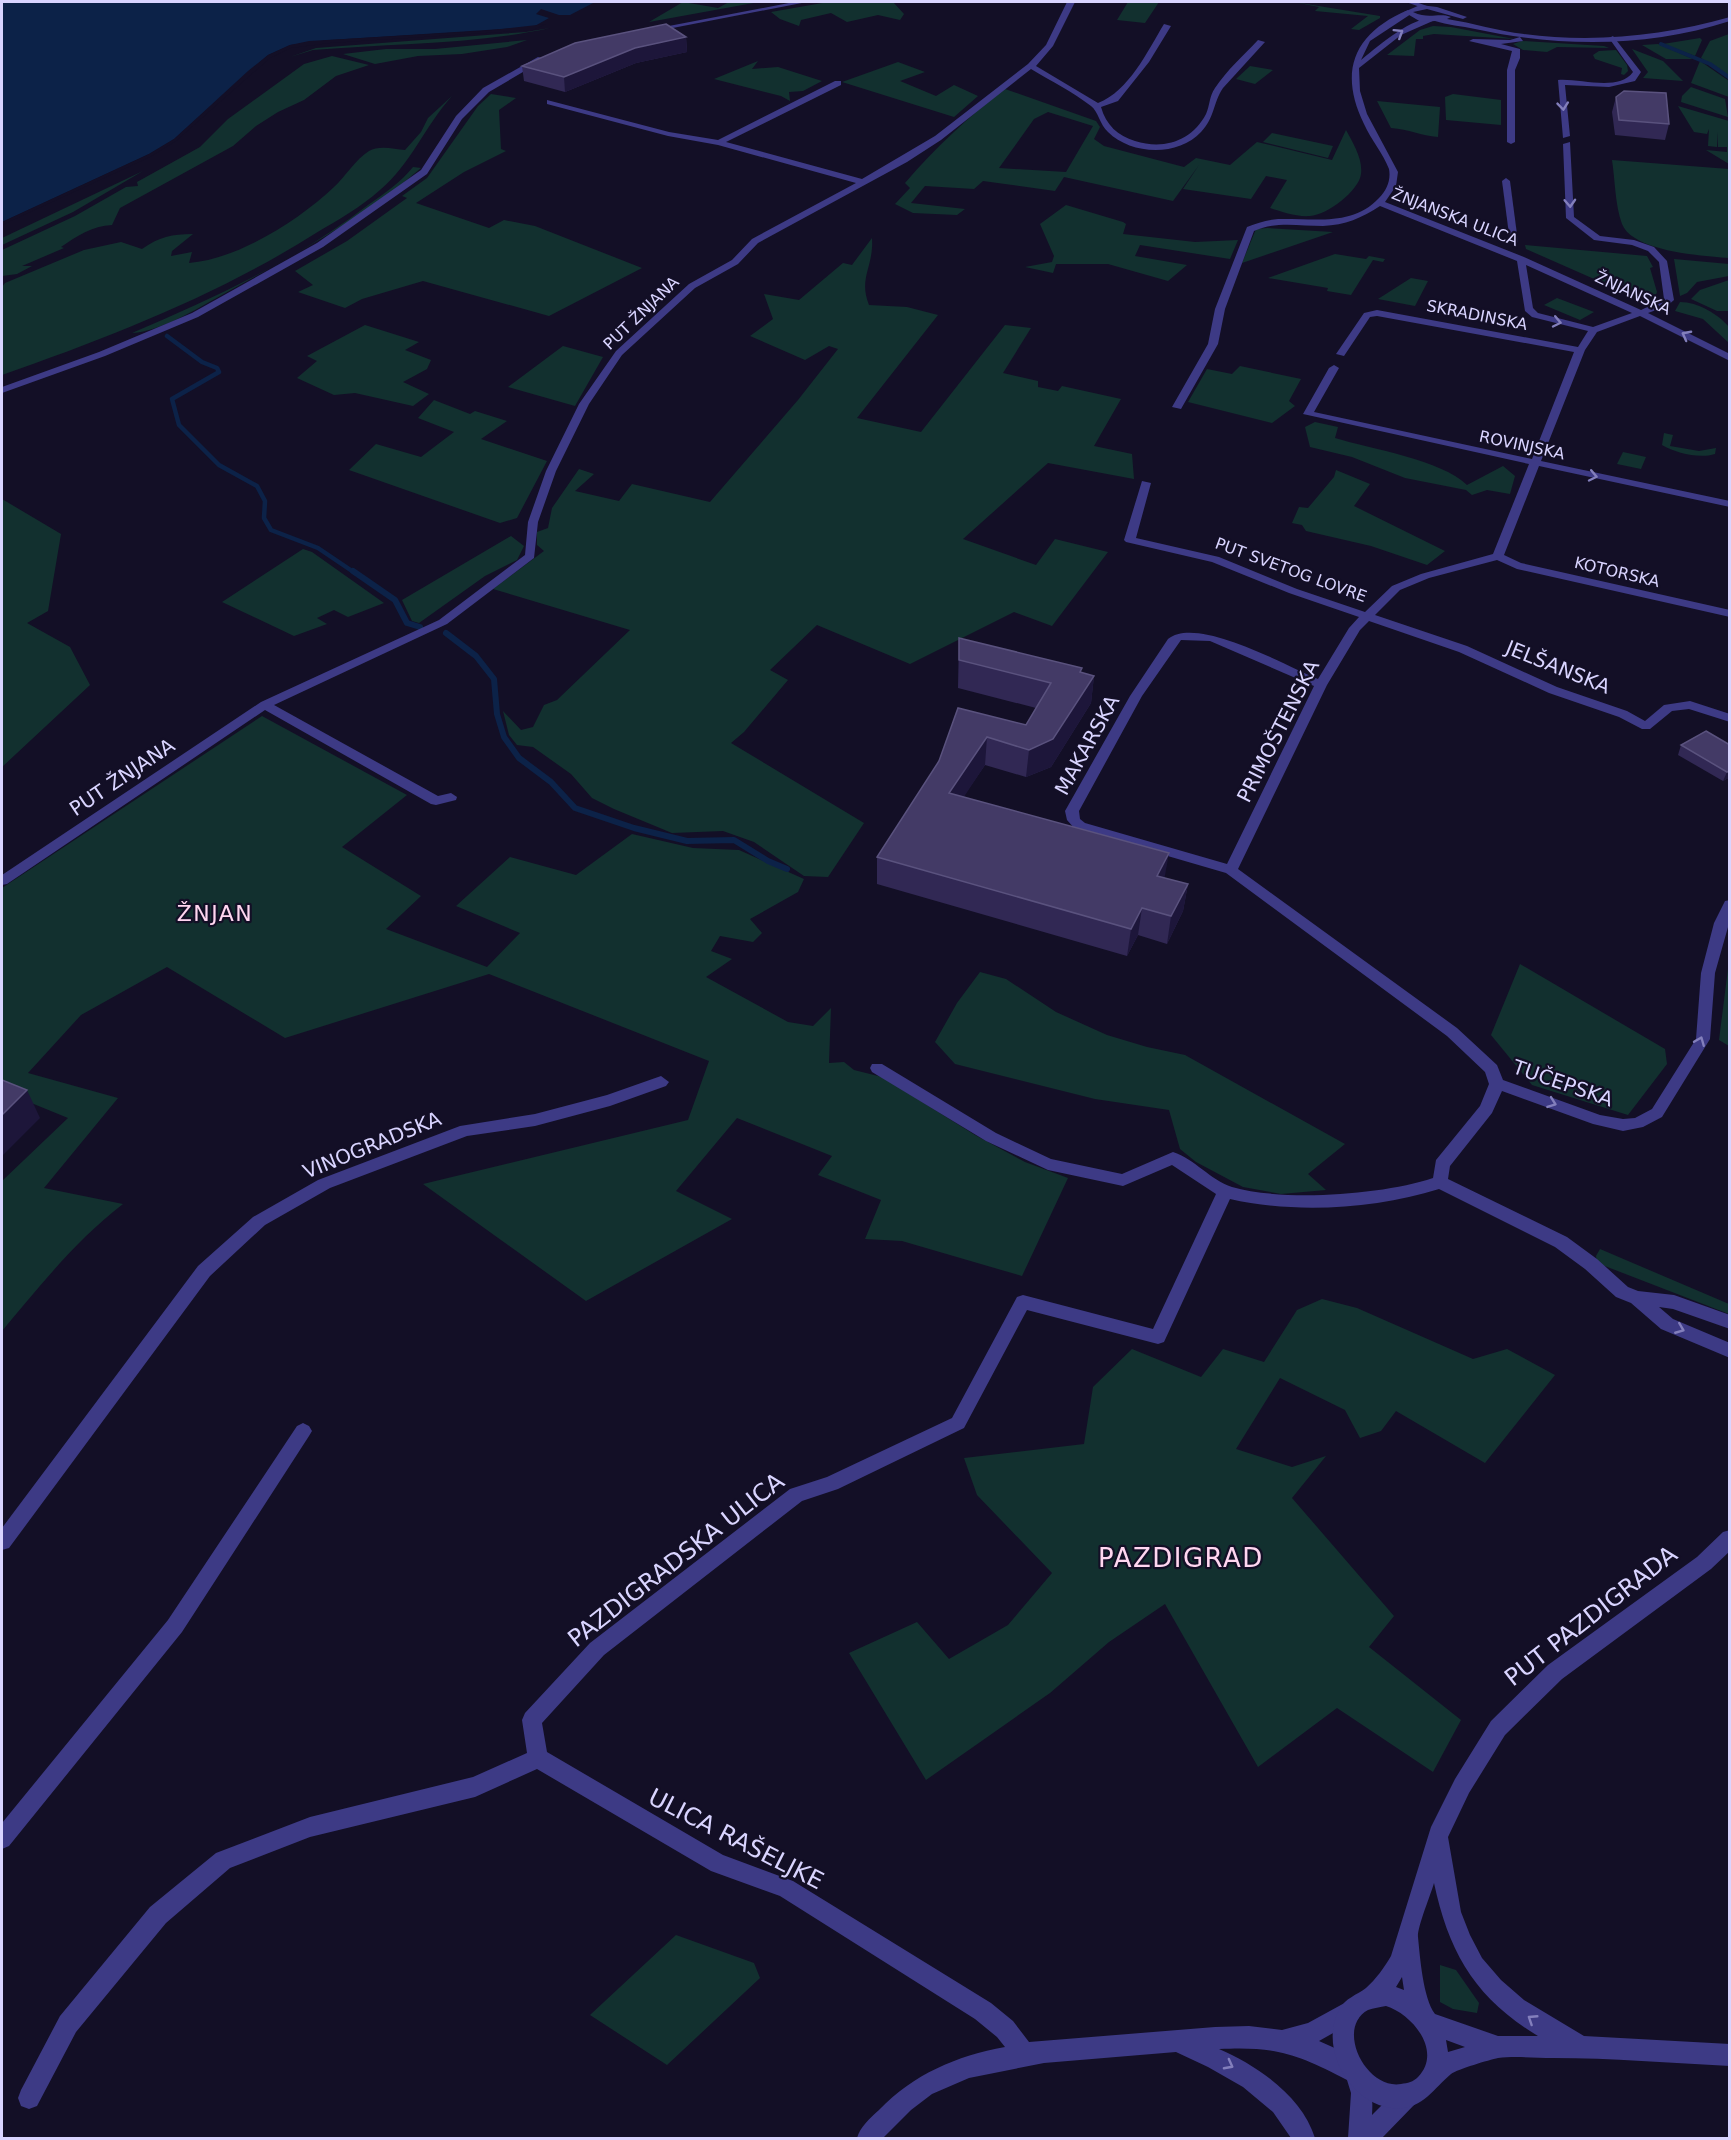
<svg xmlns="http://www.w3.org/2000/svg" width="1731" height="2140" font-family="'DejaVu Sans',sans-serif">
  <rect width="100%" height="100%" fill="#130f26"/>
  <g fill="#12302f" fill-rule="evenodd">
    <polygon points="683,2 718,8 729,2 759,2 649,22"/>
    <polygon points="828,2 893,2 904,14 900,20 878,15 847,22 831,13 801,20 799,26 780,19 771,12"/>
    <polygon points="1128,2 1159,2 1145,23 1117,20"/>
    <polygon points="1294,2 1380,16 1380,18 1359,30 1351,29 1368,16 1315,11 1319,7"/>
    <polygon points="1433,26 1451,27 1514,39 1434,34 1423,36 1423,39 1416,39 1414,56 1387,55 1420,30"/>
    <path d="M550 28C472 45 392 43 313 50L290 57 316 48 526 32Z"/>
    <polygon points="1729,34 1730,34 1729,76 1701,58 1710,41"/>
    <polygon points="1700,38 1702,40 1695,56 1663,44"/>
    <polygon points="527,40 507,47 462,54 418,56 375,64 343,54 386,49 435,49"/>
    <polygon points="1522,41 1604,46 1609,48 1557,47 1547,52 1523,50 1513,44"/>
    <polygon points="1658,44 1693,59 1666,59 1642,45"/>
    <polygon points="1632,49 1663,61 1683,81 1643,78 1648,72"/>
    <polygon points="1616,50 1627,65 1628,71 1624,75 1621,74 1622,68 1595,59 1593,55 1599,51"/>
    <path d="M332 56 369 65 336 76 304 100 278 112 256 126 233 146 120 208 112 225C92 226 77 236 61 247L64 248 22 266H32L17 274 2 276V250L75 216 126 187 138 186 137 182 200 147 228 119 304 64Z"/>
    <polygon points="758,61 752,69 778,67 822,81 803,91 789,92 790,101 781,96 714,79"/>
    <polygon points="1700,61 1729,81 1729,97 1691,83"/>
    <polygon points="898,62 925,72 900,81 936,96 954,85 978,96 954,117 842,82"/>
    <polygon points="1250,66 1273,70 1255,84 1236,79"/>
    <polygon points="1691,87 1725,99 1728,117 1681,102 1682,96"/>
    <path d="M1005 89 1096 121 1100 127 1094 139 1104 146 1184 167 1196 158 1230 165 1257 142 1332 160 1346 130C1353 143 1363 159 1361 174 1359 191 1327 215 1310 216 1296 217 1283 212 1270 208L1287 180 1266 176 1251 199 1183 189 1199 165 1173 201 1064 177 1055 191 983 181 974 189 925 186 911 203 965 209 957 215 913 213 895 204 910 188 905 183C935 148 968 117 1005 89ZM1048 112 1093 126 1066 172 999 168 1034 119Z"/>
    <polygon points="491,94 516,98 499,110 501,149 506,151 464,172 416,203 489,228 504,220 535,226 642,268 549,316 423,281 362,299 345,308 298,292 313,285 295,271 347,241 407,198 402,196 427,178 478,106"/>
    <polygon points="1453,94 1501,100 1501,125 1446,120 1445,97"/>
    <path d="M452 96C425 126 411 164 380 190 361 207 338 220 316 233 218 295 110 337 2 375V287L5 283 84 250 121 242 142 249C159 237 172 234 193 234L172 251 171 256 192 252 189 263C238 259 298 221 334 187 345 177 356 159 369 151 379 145 394 149 405 150L421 132 428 118Z"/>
    <path d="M1377 101 1440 107 1438 137C1421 136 1409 129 1391 128Z"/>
    <polygon points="1678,106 1729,121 1729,164 1706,150 1727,152 1727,147 1718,147 1718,132 1717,147 1708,146 1709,129 1707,134 1694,132"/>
    <polygon points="1272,133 1333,146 1328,158 1263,142"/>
    <path d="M1612 160 1729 169V258C1704 256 1633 252 1622 224 1615 205 1615 179 1612 160Z"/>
    <path d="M413 167 421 168C360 221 289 257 220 296 194 310 162 331 132 333 214 298 297 260 368 205 384 194 401 182 413 167Z"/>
    <polygon points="143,171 73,212 2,245 2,238"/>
    <polygon points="1066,205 1123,222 1126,224 1123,234 1195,242 1238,240 1230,259 1140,245 1135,256 1187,265 1168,281 1108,264 1056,264 1053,273 1025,267 1052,262 1054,256 1040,224"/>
    <polygon points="1267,228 1333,232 1242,263 1256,229"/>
    <path d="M872 238C874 267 858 278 869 305L907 307 938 315 857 418 921 432 1005 325 1031 328 1003 373 1038 381V387L1058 391 1062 386 1121 399 1094 446 1132 454 1134 479 1048 463 963 539 1036 565 1055 539 1108 552 1052 626 1014 612 910 664 817 625 770 670 788 680 744 732 731 743 864 823 828 877 804 876 754 842 723 831 672 833 614 809 592 798 571 774 533 747 517 745 509 735 503 711 521 730 533 727 544 705 557 700 630 630 493 589 544 551 537 545V532L548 528 552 508 579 469 594 474 575 491 619 501 632 484 710 502 798 400 838 349 829 346 805 360 750 336 773 319 764 294 799 300 843 263 852 265Z"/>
    <polygon points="1525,245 1647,256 1653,267 1650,268 1657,292 1655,297 1650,299 1635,297 1526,249"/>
    <polygon points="1335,254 1366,259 1369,256 1385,259 1383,262 1373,260 1351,295 1327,291 1328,288 1268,278"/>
    <polygon points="1674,259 1729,264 1729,276 1697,282 1687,293 1680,296"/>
    <polygon points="1411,278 1428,281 1415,306 1378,299"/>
    <polygon points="1729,280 1729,311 1717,311 1691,299 1700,290"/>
    <polygon points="1557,298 1594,312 1580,320 1544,305"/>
    <path d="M1680 302C1698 302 1718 314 1729 327V343L1703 319 1675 311Z"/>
    <polygon points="365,325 419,342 405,350 431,360 427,369 403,382 429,394 413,406 355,393 334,395 297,378 317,361 307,356"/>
    <polygon points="563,346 603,357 575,406 508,387"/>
    <polygon points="1240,366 1301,379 1289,401 1295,406 1272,423 1188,402 1207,369 1232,374"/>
    <polygon points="434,400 470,414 475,411 507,421 481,439 547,461 517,518 500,523 349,470 376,444 421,457 454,432 418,418"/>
    <path d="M1315 422 1338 427 1335 438C1371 449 1442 460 1467 485L1503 466 1515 476 1510 494 1487 490 1472 495 1466 490 1405 478 1352 457 1310 447 1305 427Z"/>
    <path d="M1664 433 1673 435 1670 446 1699 451 1716 448 1715 454C1699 459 1676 453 1662 445Z"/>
    <polygon points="1623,452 1646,457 1641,469 1617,464"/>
    <polygon points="1336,470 1370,484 1354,506 1445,551 1427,565 1371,546 1306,531 1302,525 1292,523 1299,507 1308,508 1334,477"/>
    <polygon points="2,499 61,534 48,611 27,623 70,647 90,685 2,767"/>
    <polygon points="511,536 524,546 517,560 485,576 419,623 412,621 402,600"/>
    <polygon points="303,549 312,552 384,603 348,617 334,610 317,618 327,624 294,636 222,602"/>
    <path d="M262 716 407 795 342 847 421 896 386 929 487 967 520 933 456 906 510 857 576 875 632 834 693 848 739 850 804 879 798 892 750 919 762 933 753 942 720 936 711 951 732 959 706 977 788 1022 813 1026 831 1008 829 1063 844 1062 854 1070 882 1077 975 1135 1025 1162 1068 1178 1022 1276 902 1241 865 1239 881 1200 818 1175 832 1156 737 1118 676 1191 732 1219 586 1301 423 1184 688 1120 709 1061 489 974 285 1038 167 967 81 1015 28 1073 118 1098 44 1188 123 1204C76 1240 40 1286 2 1331V1181L68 1118 2 1091V888Z"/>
    <polygon points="1729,961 1729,1046 1719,1040"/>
    <polygon points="1520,964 1665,1049 1667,1064 1628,1115 1532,1085 1491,1035"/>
    <polygon points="980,972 1006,979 1056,1012 1107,1035 1147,1047 1185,1055 1345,1144 1308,1174 1326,1190 1281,1194 1243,1187 1196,1162 1180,1149 1169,1110 1095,1099 955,1064 935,1042 957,1003"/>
    <polygon points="1600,1249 1729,1304 1729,1314 1597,1263 1596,1256"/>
    <polygon points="1322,1299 1357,1308 1473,1359 1507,1349 1555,1375 1485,1463 1396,1411 1381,1431 1360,1438 1345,1410 1280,1378 1236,1449 1292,1467 1326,1456 1292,1498 1394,1616 1369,1647 1461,1720 1433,1772 1337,1708 1258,1767 1165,1604 1109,1642 1050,1693 926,1780 849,1653 917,1622 949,1659 1008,1625 1052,1573 977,1495 964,1458 1084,1444 1093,1387 1132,1349 1201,1377 1223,1349 1264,1362 1297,1310"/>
    <polygon points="676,1935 754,1963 760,1978 667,2065 590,2015"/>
    <polygon points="1440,1965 1456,1970 1479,2003 1477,2013 1453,2009 1440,2002"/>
  </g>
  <polygon fill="#0c2248" points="2,2 595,2 570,15 559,15 541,9 536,14 549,18 533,27 330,40 290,45 268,55 174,139 149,154 2,222"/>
  <polygon fill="#130f26" points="546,24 533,30 330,43 291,48 270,58 176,141 150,157 2,225 2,222 149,154 174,139 248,71 268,55 290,45 309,41 482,31"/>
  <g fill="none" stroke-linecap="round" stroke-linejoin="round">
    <polyline stroke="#0c2248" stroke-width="4" points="1661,44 1710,64 1730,78"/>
    <polyline stroke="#0c2248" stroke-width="4.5" points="167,336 202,362 217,368 219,372 172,399 179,425 219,465 257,486 265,501 264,518 271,530 318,548 355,573"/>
    <g stroke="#0c2248" stroke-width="6">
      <polyline points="353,571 395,600 407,623 420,627"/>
      <polyline points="446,633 476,656 494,679 497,714 504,737 519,758 551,782 575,808 634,828 687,841 734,840 768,861 787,869"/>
    </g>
    <g fill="#3d3a85" fill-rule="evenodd">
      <polygon points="1520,37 1523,41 1501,44 1520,49 1520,58 1515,70 1515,142 1511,144 1507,142 1507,70 1512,51 1469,41 1473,39 1510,40"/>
      <polygon points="1506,178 1510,181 1518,242 1514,245 1510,242 1502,181"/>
    </g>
    <g fill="#3d3a85" fill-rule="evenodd">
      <polygon points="794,2 807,2 652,32 648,30"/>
      <path d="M1067 2H1075L1053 46 1036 66 1098 103C1129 91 1147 52 1164 24L1171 26 1149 62 1118 101 1101 107C1106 125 1118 136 1135 141 1164 150 1192 141 1206 114 1210 105 1209 97 1215 88 1227 70 1243 56 1258 40L1265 42 1223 88C1213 103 1215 117 1201 132 1178 157 1131 155 1108 132 1100 125 1098 111 1091 106 1073 92 1051 81 1031 69L941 140 907 162 758 243 738 264 695 288 622 355 589 404 556 471 538 522 534 558 447 624 274 705 438 796 451 793 457 797 456 800 436 805 431 804 265 710 7 884 2 885V875L261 702 439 620 525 555 528 522 546 471 579 404 616 351 689 284 732 260 752 239 856 183 718 145 668 136 547 104V100L669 132 718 140 835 81H841V85L726 142 862 179 935 136 1028 64 1046 45Z"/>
      <polygon points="1406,2 1416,2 1427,6 1423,8"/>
      <path d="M1408 10 1411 14 1370 41 1361 60C1374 49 1418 11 1435 20L1401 35 1359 68 1360 91 1367 114 1398 172 1396 186 1385 202 1524 257 1641 310 1664 299 1659 262 1648 251 1632 245 1594 240 1566 218 1563 144 1570 142 1574 217 1600 236 1634 240 1654 247 1667 261 1674 300 1667 306 1648 313 1730 354V361L1640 316 1597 332 1585 350 1541 461 1730 501V507L1539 466 1504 555 1521 563 1730 610V617L1517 569 1497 560 1429 578 1400 590 1375 615 1467 646 1557 687 1627 711 1645 721 1664 705 1690 701 1730 714V722L1689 709 1672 711 1650 729H1642L1619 717 1549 693 1459 652 1369 621 1360 630 1327 685 1238 869 1457 1028 1497 1065 1503 1080 1600 1115 1623 1119 1635 1118 1652 1109 1696 1039 1701 973 1714 923 1725 901 1730 900V920L1715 973 1710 1039 1662 1117 1643 1127 1623 1131 1593 1124 1502 1091 1492 1113 1450 1166 1448 1179 1567 1237 1597 1259 1628 1287 1638 1291 1674 1295 1730 1315V1329L1673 1309 1659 1307 1673 1319 1730 1343V1358L1661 1329 1631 1303 1616 1297 1585 1269 1555 1247 1439 1189C1375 1209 1295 1214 1230 1199L1164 1342 1158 1344 1027 1310 964 1428 838 1489 802 1501 604 1655 542 1723 547 1752 723 1855 793 1881 991 2003 1013 2021 1029 2042 1215 2027 1249 2026 1282 2030 1308 2023 1350 2000 1358 2003 1361 2011 1358 2019 1319 2041C1359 2058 1375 2068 1372 2115L1399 2088 1407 2085 1415 2088 1418 2096 1415 2104 1382 2138H1348L1351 2093 1347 2080C1298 2054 1275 2046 1219 2049 1258 2066 1302 2096 1315 2138H1291L1273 2112 1243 2087 1208 2067 1176 2052 1044 2063 969 2078 932 2094 911 2110 883 2138H857C860 2127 870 2118 879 2110 914 2074 956 2056 1005 2047L997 2037 975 2019 780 1896 711 1871 537 1769 475 1797 310 1837 230 1868 166 1923 76 2032 37 2106 29 2109 21 2106 18 2098 21 2090 60 2016 150 1907 216 1853 310 1817 473 1777 527 1753 522 1720 525 1713 590 1643 790 1489 827 1477 952 1418 1017 1297 1023 1295 1153 1329 1216 1194 1172 1165 1123 1186 1048 1170 986 1141 872 1072 870 1068 872 1064H882L996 1133 1051 1159 1122 1174 1173 1152C1195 1159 1210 1180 1232 1187 1283 1202 1382 1195 1433 1178L1436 1160 1480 1106 1489 1084 1485 1072 1447 1036 1226 873 1075 829 1067 820 1065 811 1130 696 1168 639C1197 615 1286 666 1318 679L1349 628 1359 617 1289 593 1212 562 1126 542 1124 540 1142 481 1151 483 1136 538 1219 557 1297 589 1365 612 1392 586 1421 574 1493 554 1529 464 1303 414 1329 368 1334 365 1339 368 1314 412 1532 459 1574 352 1377 316 1370 317 1344 356 1336 354 1364 313 1377 310 1578 347 1588 331 1532 317 1525 311 1517 261 1380 206C1362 218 1345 225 1323 226 1299 226 1276 221 1254 231L1225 309 1218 344 1181 409 1172 407 1208 344 1215 309 1247 227C1257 223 1267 220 1278 219 1313 218 1352 227 1379 198 1387 190 1391 180 1389 169 1383 153 1371 140 1364 124 1338 71 1354 33 1408 10ZM1526 265 1632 313 1593 327 1538 313 1533 308ZM1181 640 1210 641 1314 686 1227 864 1085 823 1080 819 1079 811 1142 696Z"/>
      <path d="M1613 36 1641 72 1635 81 1609 87 1565 85 1570 136 1563 138 1558 80C1579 78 1619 92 1633 72L1609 38Z"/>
      <polygon points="538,57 545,59 489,92 462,119 427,174 323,247 198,317 105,356 2,393 2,387 99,352 192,313 317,243 421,170 456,116 483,88"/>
      <polygon points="661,1076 669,1082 666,1086 610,1106 535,1126 467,1136 330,1188 265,1225 210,1276 9,1548 2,1550 2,1528 198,1266 253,1217 318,1180 460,1126 535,1114 607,1095"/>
      <polygon points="303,1423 309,1426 312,1431 309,1436 182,1632 9,1846 2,1849 2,1823 168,1620 297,1426"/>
    </g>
    <g fill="#3d3a85" fill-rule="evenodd">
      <path d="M1420 5 1437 7 1467 17 1463 19 1427 9 1413 12C1430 20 1438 12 1451 17L1447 19C1473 23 1498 31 1524 34 1594 43 1663 36 1730 17V21C1647 48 1559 47 1475 29 1462 26 1447 25 1435 21L1421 22 1404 12Z"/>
      <path d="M1730 1530V1551L1711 1569 1562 1679 1505 1735 1469 1793 1448 1837 1461 1912 1470 1935 1482 1958 1501 1980 1524 2000 1584 2036 1730 2044V2066C1671 2063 1612 2058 1553 2058 1535 2058 1515 2056 1498 2058 1489 2060 1458 2069 1451 2074 1433 2089 1421 2112 1391 2108 1349 2102 1319 2048 1339 2010 1345 1998 1357 1995 1366 1988 1376 1979 1384 1968 1391 1956L1431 1827 1455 1779 1491 1721 1548 1665 1697 1557 1723 1532ZM1434 1883C1449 1953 1475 1998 1538 2036H1498L1435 2014C1423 1998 1420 1957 1418 1937 1417 1928 1431 1894 1434 1883ZM1402 1977 1404 1990 1396 1987ZM1386 2006C1412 2014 1443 2051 1418 2077 1413 2082 1408 2083 1401 2084 1366 2090 1335 2028 1368 2010 1373 2008 1381 2007 1386 2006ZM1446 2040 1465 2047 1448 2052Z"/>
    </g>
  </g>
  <g fill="#312854">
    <polygon points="686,37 687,52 636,63 565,92 524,81 522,66"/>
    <polygon points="1616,97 1669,124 1665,140 1615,135 1612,112"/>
    <polygon points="959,638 1094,676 1091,703 1051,767 1026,777 985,765 963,797 1165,878 1188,884 1183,911 1167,944 1138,935 1127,956 877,884 877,857 939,761 958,708 1026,725 1036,708 958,688"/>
    <polygon points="1706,731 1730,777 1723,781 1678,755 1681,745"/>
  </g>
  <g fill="#1d163a">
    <polygon points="686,37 687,52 636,63 565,92 564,77 635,48"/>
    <polygon points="1094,676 1091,703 1051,767 1026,777 1029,750"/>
    <polygon points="987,737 985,765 948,821 949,793"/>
    <polygon points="1730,770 1730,777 1723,781 1727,772"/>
    <polygon points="1169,853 1164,881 1157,876"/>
    <polygon points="1188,884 1183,911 1167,944 1171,916"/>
    <polygon points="1142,908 1138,935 1127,956 1131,929"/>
    <polygon points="27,1090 40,1118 2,1156 2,1115"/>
  </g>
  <g fill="#433a66" stroke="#5a527e" stroke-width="1.5">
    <polygon points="666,24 686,37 635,48 564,77 522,66 575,43"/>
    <polygon points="1624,91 1666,93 1669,124 1619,120 1616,97"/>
    <polygon points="959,638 1082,668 1080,672 1094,676 1053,739 1029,750 987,737 949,793 1169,853 1157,876 1188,884 1171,916 1142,908 1131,929 877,857 939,761 958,708 1026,725 1051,683 959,660"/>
    <polygon points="1706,731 1730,745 1730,770 1727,772 1681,745"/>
    <polygon points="2,1080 27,1090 2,1115"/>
  </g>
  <defs><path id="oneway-chevron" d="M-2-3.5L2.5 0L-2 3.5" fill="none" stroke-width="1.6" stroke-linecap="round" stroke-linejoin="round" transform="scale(1.5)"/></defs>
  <g stroke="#837fbc">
    <use href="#oneway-chevron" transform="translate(1399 33) rotate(-32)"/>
    <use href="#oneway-chevron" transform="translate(1563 106) rotate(84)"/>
    <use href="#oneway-chevron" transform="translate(1570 203) rotate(87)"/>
    <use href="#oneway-chevron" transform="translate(1557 322) rotate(12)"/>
    <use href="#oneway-chevron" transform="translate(1686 335) rotate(-152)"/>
    <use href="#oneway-chevron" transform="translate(1593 476) rotate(12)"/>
    <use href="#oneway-chevron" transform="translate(1700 1041) rotate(-68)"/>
    <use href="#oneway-chevron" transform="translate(1552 1103) rotate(20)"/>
    <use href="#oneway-chevron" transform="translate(1680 1329) rotate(22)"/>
    <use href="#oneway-chevron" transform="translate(1532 2019) rotate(-147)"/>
    <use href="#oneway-chevron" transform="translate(1229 2065) rotate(28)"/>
  </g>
  <g text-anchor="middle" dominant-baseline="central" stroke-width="4.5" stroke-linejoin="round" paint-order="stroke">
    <g font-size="16" fill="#d9d4ff" stroke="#130f26">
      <text transform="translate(1455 217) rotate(21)">ŽNJANSKA ULICA</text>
      <text transform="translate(1633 293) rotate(25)">ŽNJANSKA</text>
      <text transform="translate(641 313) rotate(-44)">PUT ŽNJANA</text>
      <text transform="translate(1477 315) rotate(11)">SKRADINSKA</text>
      <text transform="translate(1522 445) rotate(12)">ROVINJSKA</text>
      <text transform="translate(1291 570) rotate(20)">PUT SVETOG LOVRE</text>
      <text transform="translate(1617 572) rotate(13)">KOTORSKA</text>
    </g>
    <g font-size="20" fill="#d9d4ff" stroke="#130f26">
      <text transform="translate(1558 667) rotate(22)">JELŠANSKA</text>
      <text transform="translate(1278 731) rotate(-63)">PRIMOŠTENSKA</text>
      <text transform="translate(1087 745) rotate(-61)">MAKARSKA</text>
      <text transform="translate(122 777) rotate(-34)">PUT ŽNJANA</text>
      <text transform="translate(1563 1083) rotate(19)">TUČEPSKA</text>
      <text transform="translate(372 1145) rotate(-22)">VINOGRADSKA</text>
    </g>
    <g font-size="22" letter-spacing="1.5" fill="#ffd6f0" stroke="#130f26">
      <text x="215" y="913">ŽNJAN</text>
    </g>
    <g font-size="24" fill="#d9d4ff" stroke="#130f26">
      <text transform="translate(676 1560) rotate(-38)">PAZDIGRADSKA ULICA</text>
      <text transform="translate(1591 1616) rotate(-38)">PUT PAZDIGRADA</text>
      <text transform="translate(736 1839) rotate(27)">ULICA RAŠELJKE</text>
    </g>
    <g font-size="26" letter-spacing="1.5" fill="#ffd6f0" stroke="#130f26">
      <text x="1181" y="1558">PAZDIGRAD</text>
    </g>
  </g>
  <rect width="1731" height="2140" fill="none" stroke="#d9d4ff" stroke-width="6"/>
</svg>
